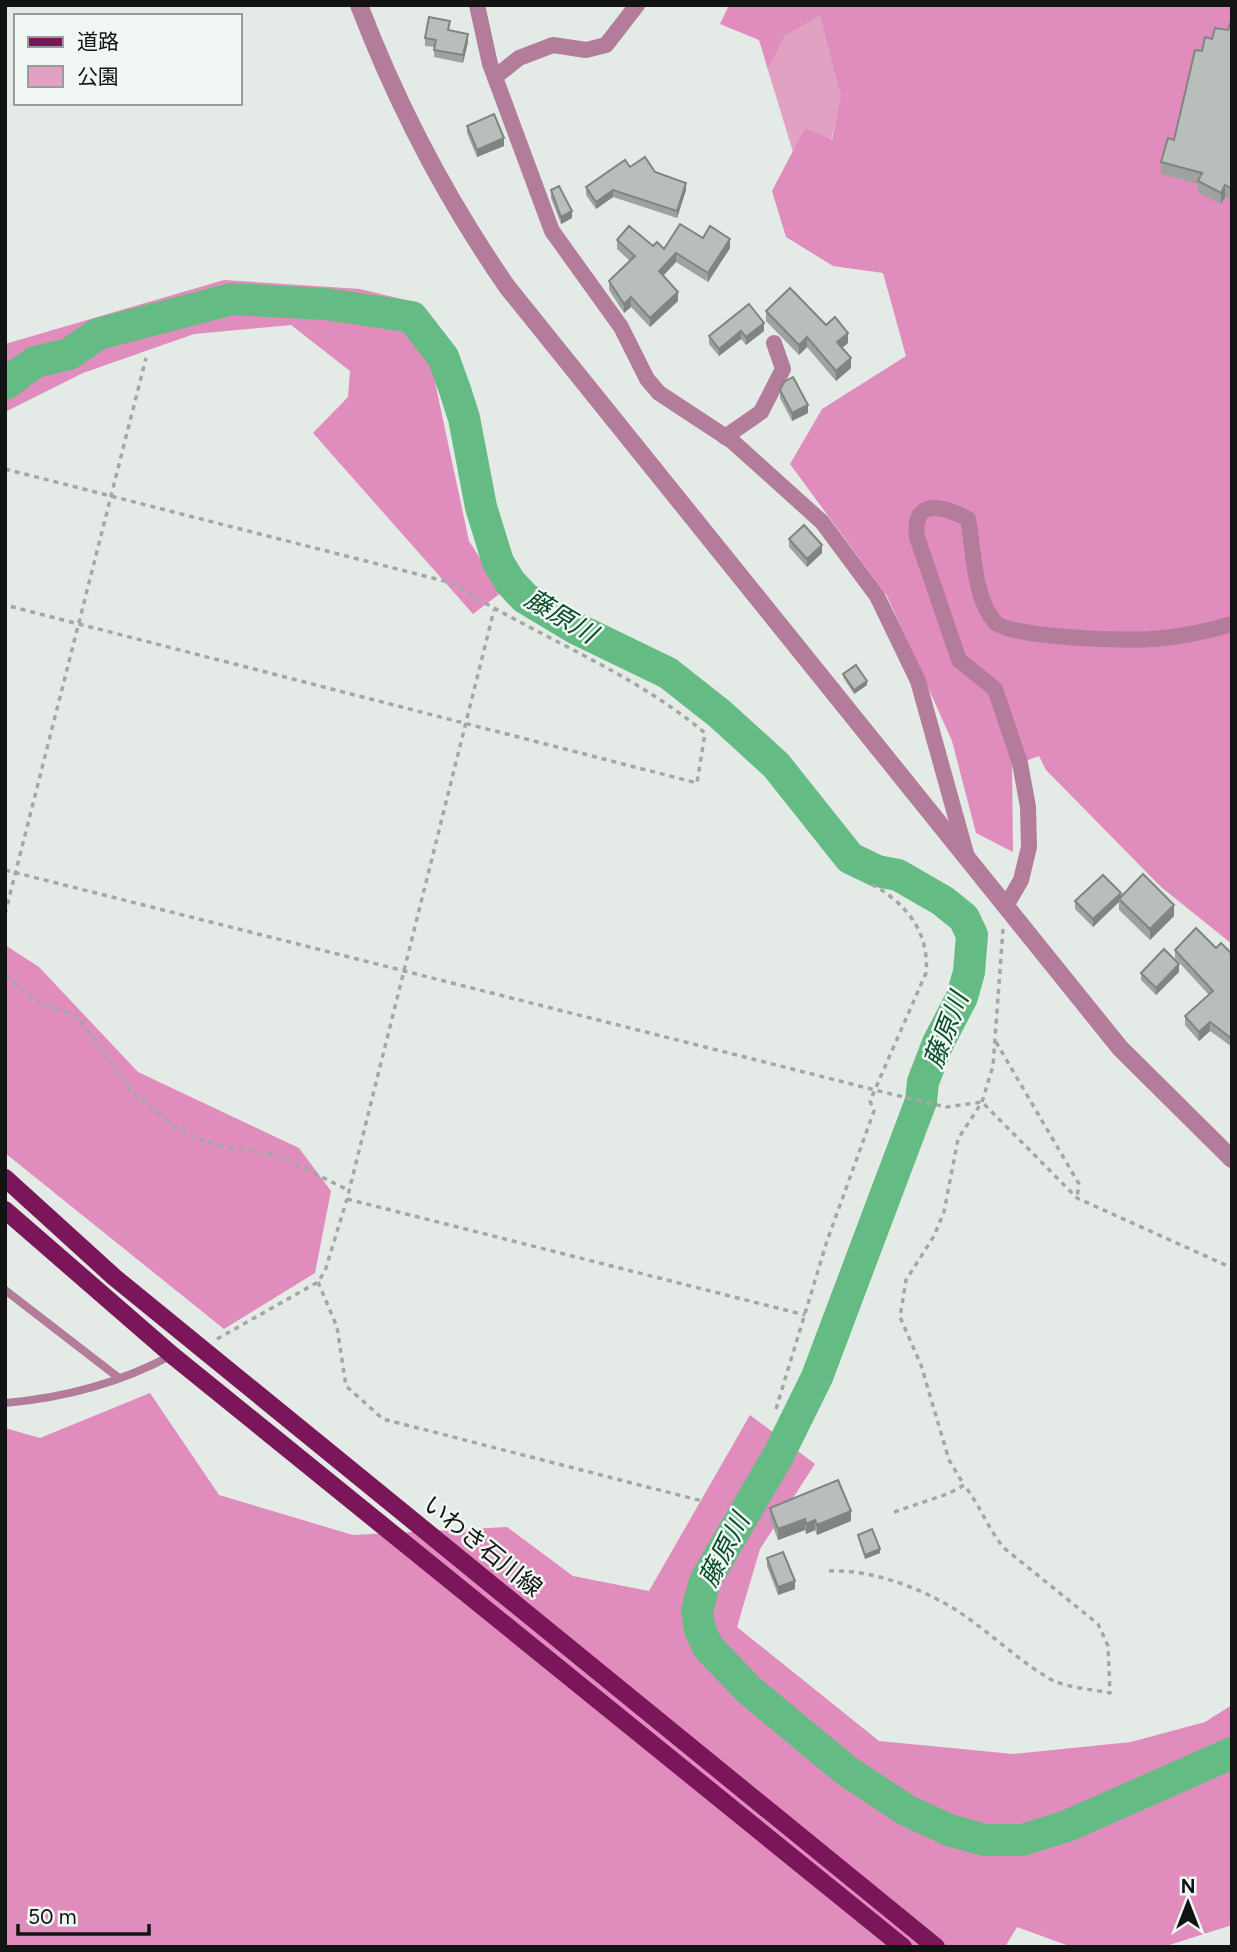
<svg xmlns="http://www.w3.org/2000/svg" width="1237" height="1952" font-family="Figtree,'Noto Sans JP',sans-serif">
  <rect width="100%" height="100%" fill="#e4eae5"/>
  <polygon fill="#e0a1c3" points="820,14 842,96 831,141 805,128 793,152 768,70 785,36"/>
  <g fill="#e08cbc">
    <polygon points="729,5 1232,5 1232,944 1161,887 1046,770 1039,756 1012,766 1013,852 976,833 952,741 887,596 790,464 822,409 906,356 883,273 833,266 786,237 772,191 805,128 832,140 841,96 820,15 785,36 768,70 759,40 720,24"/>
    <polygon points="224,280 360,289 418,303 469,541 502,592 473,614 313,433 348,397 350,371 291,325 194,334 83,373 5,412 5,344"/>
    <polygon points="5,945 39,967 138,1072 299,1148 331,1191 315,1273 224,1329 5,1153"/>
    <polygon points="150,1393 219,1495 353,1535 507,1527 573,1576 649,1591 750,1415 815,1464 760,1549 737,1627 879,1741 1013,1754 1131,1742 1205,1722 1232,1705 1232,1925 1163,1947 1072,1947 1017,1927 1005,1947 5,1947 5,1428 40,1438"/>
  </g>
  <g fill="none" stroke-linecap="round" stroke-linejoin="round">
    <polyline stroke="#64bc84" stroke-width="32" points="5,384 35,362 69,354 98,334 232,299 326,304 412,317 443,357 455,390 464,418 481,507 498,562 510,582 525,598 575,628 668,673 720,714 776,765 850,858 877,871 898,875 943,901 964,918 972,935 969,972 962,997 938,1043 923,1082 921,1101 817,1377 778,1456 705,1581 697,1611 700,1630 708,1647 749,1690 847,1771 906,1810 949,1830 985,1840 1022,1840 1067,1826 1232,1753"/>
    <g stroke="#a3a8a4" stroke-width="3.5" stroke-dasharray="5 5" stroke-linecap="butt">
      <path d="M5 469 452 583C535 636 630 670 705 733L697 783 5 605"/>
      <polyline points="5,870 887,1093 946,1107 982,1102 1077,1198 1232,1268"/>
      <polyline points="5,914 146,358"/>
      <polyline points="5,976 35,1001 77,1016 133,1093 173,1125 197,1138 224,1147 277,1155 348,1190"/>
      <polyline points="996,1042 1079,1184 1077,1197"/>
      <polyline points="347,1199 805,1315"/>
      <polyline points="318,1282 337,1327 346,1386 383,1419 702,1501"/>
      <polyline points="217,1339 318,1282 325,1271 347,1199 494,610"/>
      <path d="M776 1409 827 1241 874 1111 870 1101 926 973C930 932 905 902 871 884"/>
      <polyline points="894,1512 950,1493 964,1485 949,1460 921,1365 900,1317 906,1280 934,1236 944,1212 958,1139 982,1102 993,1066 1003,929"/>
      <path d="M829 1571C871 1569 921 1588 956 1610 989 1631 1018 1661 1052 1680 1068 1688 1092 1689 1110 1693L1108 1646 1098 1624 1004 1548C988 1529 980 1505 964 1485"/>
    </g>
    <g stroke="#b37c9a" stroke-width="8">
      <polyline points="5,1290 119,1378"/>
      <path d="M5 1403C63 1398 120 1383 172 1355"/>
    </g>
    <g stroke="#b37c9a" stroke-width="16">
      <polyline points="477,5 490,64 552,231 621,327 647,379 659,393 732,441 822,522 877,596 918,681 967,857"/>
      <polyline points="495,77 519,58 553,45 586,50 606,45 637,5"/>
      <polyline points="725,437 761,412 783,369 774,343"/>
      <path d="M1006 906 1021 880 1029 847 1028 807 1020 763 995 689 959 660 917 537C912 498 943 505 968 519 974 550 973 597 995 622 1008 638 1129 641 1153 639 1180 637 1205 632 1232 624"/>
    </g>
    <path stroke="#b37c9a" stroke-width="18" d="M359 5C398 107 446 199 508 288L1120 1048 1232 1159"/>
    <g stroke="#7c165a" stroke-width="18">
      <polyline points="5,1178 114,1277 936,1947"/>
      <polyline points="5,1210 172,1355 903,1947"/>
    </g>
  </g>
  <g fill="#9ea39f">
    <polygon points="1232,18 1232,200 1225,197 1221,204 1198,192 1198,184 1161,174 1161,162 1174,140 1202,51 1212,39 1228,30"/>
    <polygon points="450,30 468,42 463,63 434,57 434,47 425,46 425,38"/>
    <polygon points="467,126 504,146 477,157 467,133"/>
    <polygon points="630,167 655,172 686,190 677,218 613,197 596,209 586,195 586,187"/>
    <polygon points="551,190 572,218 561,224 551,198"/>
    <polygon points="703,238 730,248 708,282 676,262 663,276 678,301 650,327 631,307 624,313 609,290 609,281 630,261 617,249 617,240 664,249"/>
    <polygon points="749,304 764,331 746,345 741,339 719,356 709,344 709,336"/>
    <polygon points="766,311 826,325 848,343 842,348 851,368 836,381 807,347 799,355 766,321"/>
    <polygon points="780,390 808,413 792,421 780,398"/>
    <polygon points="789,539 822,553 807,567 789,547"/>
    <polygon points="843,674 867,685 854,694 843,677"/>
    <polygon points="1121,897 1174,916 1150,940 1119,910 1119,902 1093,927 1075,909 1075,901"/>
    <polygon points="1216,948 1232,954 1232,1047 1210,1031 1199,1041 1185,1025 1185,1016 1209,995 1175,958 1175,950"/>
    <polygon points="1179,972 1156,995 1141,980 1141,973"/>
    <polygon points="1232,1114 1232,1126 1230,1125 1230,1117"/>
    <polygon points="770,1508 851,1521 817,1535 815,1530 806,1534 805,1530 778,1540 770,1519"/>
    <polygon points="858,1535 880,1553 865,1559 858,1538"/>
    <polygon points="767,1558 795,1589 778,1595 767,1566"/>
  </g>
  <g fill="#818582">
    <polygon points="468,34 468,42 463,63 463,55"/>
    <polygon points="504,138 504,146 477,157 477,150"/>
    <polygon points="686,183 686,190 677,218 677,211"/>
    <polygon points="1225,185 1225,197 1221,204 1221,193"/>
    <polygon points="613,190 613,197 596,209 596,202"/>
    <polygon points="572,211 572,218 561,224 561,217"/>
    <polygon points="730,239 730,248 708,282 708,273"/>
    <polygon points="676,253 676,262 659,280 659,271"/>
    <polygon points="678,292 678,301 650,327 650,318"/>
    <polygon points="631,297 631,307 624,313 624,304"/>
    <polygon points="764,323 764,331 746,345 746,337"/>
    <polygon points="741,331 741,339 719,356 719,349"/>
    <polygon points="848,333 848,343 837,352 837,342"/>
    <polygon points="807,337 807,347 799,355 799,345"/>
    <polygon points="851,358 851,368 836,381 836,371"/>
    <polygon points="808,405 808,413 792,421 792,413"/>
    <polygon points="822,545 822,553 807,567 807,559"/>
    <polygon points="867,681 867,685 854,694 854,690"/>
    <polygon points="1121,893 1121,900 1119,899 1119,902 1093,927 1093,919"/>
    <polygon points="1174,905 1174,916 1150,940 1150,929"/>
    <polygon points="1179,964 1179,972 1156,995 1156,988"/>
    <polygon points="1210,1022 1210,1031 1199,1041 1199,1032"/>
    <polygon points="851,1511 851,1521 817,1535 817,1525"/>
    <polygon points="805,1519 805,1530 778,1540 778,1529"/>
    <polygon points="815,1520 815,1530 806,1534 806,1524"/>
    <polygon points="880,1549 880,1553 865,1559 865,1555"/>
    <polygon points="795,1581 795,1589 778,1595 778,1587"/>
  </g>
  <g fill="#b8beb9" stroke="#818582" stroke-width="2">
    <polygon points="429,17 450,21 448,30 468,34 463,55 434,50 436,40 425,38"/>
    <polygon points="1232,18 1232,189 1225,185 1221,193 1198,181 1202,173 1161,162 1168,138 1174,140 1195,50 1202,51 1205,37 1212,39 1215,28 1228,30"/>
    <polygon points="494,114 504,138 477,150 467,126"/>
    <polygon points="645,157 655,172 686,183 677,211 613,190 596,202 586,187 625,160 630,167"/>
    <polygon points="559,186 572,211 561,217 551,190"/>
    <polygon points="680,224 703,238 710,226 730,239 708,273 676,253 659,271 678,292 650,318 631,297 624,304 609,281 635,256 617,240 629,226 653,246 657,242 664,249"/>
    <polygon points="790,288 826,325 835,317 848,333 837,342 851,358 836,371 807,337 799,345 766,311"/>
    <polygon points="749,304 764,323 746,337 741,331 719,349 709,336"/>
    <polygon points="793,377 808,405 792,413 780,390 784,382"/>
    <polygon points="804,525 822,545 807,559 789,539"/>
    <polygon points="856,665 867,681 854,690 843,674"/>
    <polygon points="1143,874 1174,905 1150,929 1119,899"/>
    <polygon points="1103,875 1121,893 1093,919 1075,901"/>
    <polygon points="1196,928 1216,948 1221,943 1232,954 1232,1039 1210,1022 1199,1032 1185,1016 1213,991 1175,950"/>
    <polygon points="1164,949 1179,964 1156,988 1141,973"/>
    <polygon points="838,1480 851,1511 817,1525 815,1520 806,1524 805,1519 778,1529 770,1508"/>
    <polygon points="872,1529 880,1549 865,1555 858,1535"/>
    <polygon points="783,1552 795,1581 778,1587 767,1558"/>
  </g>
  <g text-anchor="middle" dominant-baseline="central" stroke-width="5" stroke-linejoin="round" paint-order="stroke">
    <g font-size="24" fill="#111412" stroke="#f1f8f3">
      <text transform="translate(483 1546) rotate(39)">いわき石川線</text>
    </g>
    <g font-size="26" font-style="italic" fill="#054b28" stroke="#f1f8f3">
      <text transform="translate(561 616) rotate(31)">藤原川</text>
      <text transform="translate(946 1030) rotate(-69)">藤原川</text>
      <text transform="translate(724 1550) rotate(-63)">藤原川</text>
    </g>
  </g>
  <rect width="1237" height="1952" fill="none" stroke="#111412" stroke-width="14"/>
  <rect x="14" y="14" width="228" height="91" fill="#f1f8f3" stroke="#979d99" stroke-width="2"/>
  <rect x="28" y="37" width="35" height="10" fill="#7c165a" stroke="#979d99" stroke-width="2"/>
  <text x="77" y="49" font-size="21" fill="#111412">道路</text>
  <rect x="28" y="66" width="35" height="21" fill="#e0a1c3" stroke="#979d99" stroke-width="2"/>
  <text x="77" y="84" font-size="21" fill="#111412">公園</text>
  <g transform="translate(1188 1903)" stroke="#f1f8f3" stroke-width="5" paint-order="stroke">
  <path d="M0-5L12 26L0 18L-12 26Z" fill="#111412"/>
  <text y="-10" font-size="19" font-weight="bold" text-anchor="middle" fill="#111412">N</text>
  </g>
  <path d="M18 1924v10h131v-10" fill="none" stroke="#111412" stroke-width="3.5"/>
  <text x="28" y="1924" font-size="21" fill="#111412" stroke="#f1f8f3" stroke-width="5" paint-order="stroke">50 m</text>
</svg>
